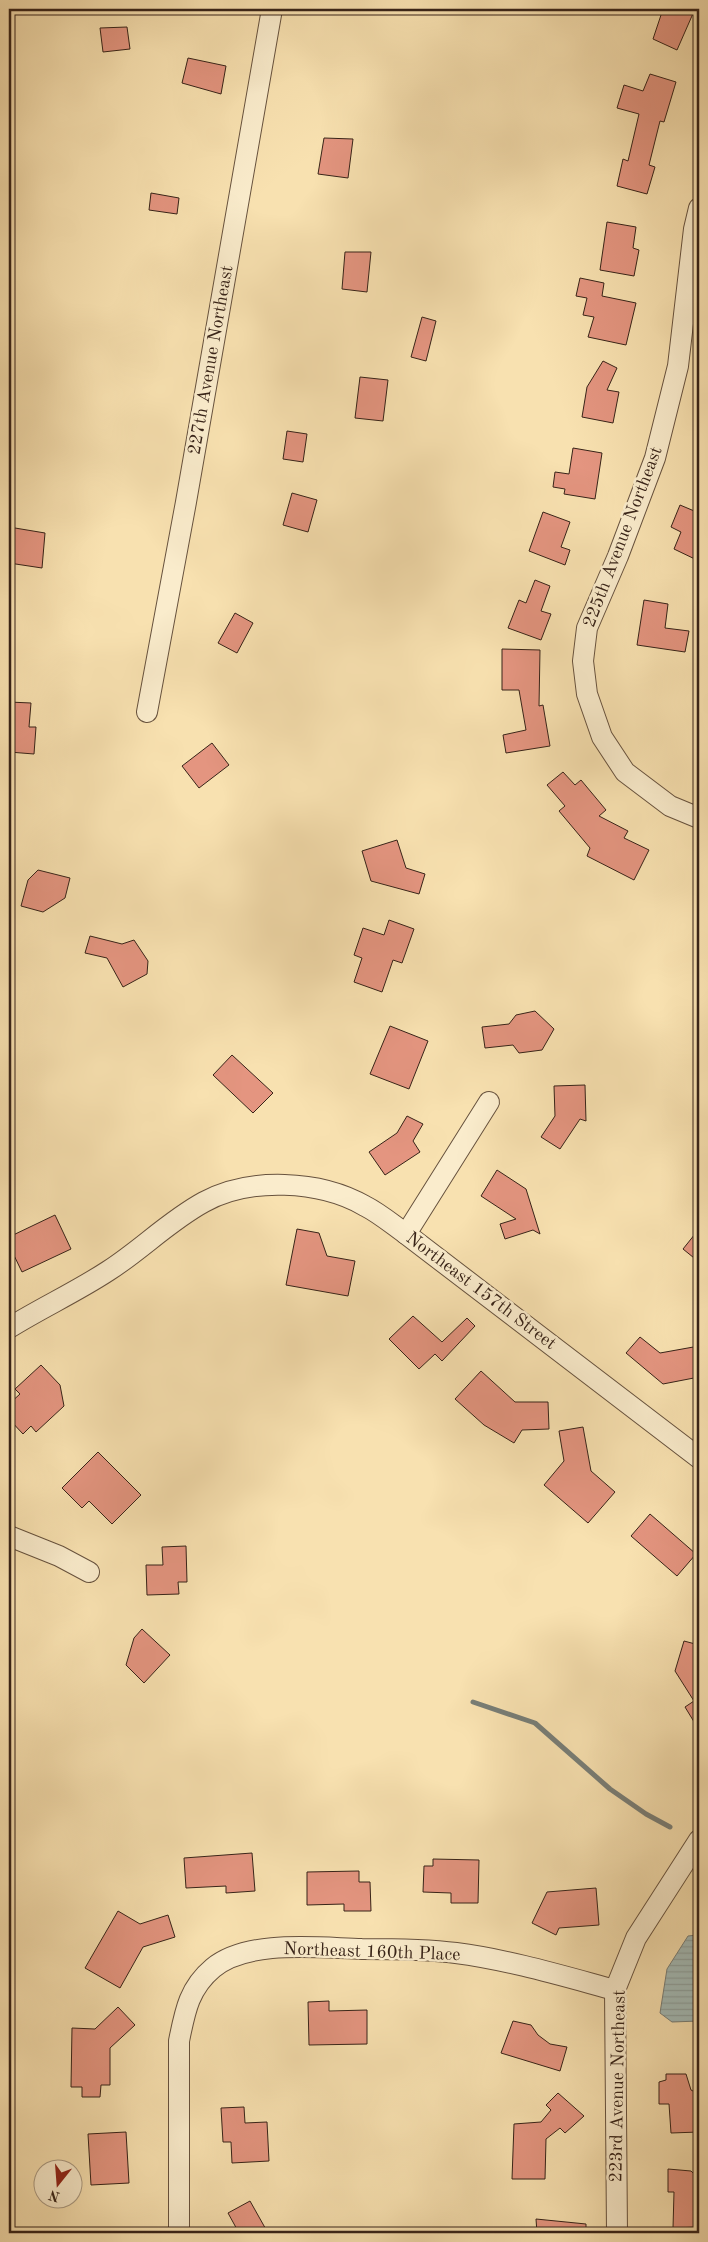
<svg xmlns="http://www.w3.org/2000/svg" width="708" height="2242" font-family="'Old Standard TT',serif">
  <defs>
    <pattern id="water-rules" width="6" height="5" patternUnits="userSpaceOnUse" patternTransform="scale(1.25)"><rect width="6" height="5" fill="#a3bbb7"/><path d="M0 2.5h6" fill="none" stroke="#8da09d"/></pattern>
  </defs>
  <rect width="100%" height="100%" fill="#f8e1b0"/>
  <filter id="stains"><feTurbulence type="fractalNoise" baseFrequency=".004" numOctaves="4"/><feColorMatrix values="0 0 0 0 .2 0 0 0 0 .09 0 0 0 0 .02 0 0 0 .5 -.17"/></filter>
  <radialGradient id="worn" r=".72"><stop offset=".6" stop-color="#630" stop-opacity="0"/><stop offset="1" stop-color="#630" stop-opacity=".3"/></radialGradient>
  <polygon fill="url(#water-rules)" stroke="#787e77" points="697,1935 699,1938 699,2021 672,2022 660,2013 667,1969 688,1936"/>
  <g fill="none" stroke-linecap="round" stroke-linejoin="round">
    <polyline stroke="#787e77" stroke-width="5" points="473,1702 535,1723 610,1789 646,1814 670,1827"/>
  </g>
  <g fill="#e49580" stroke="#372318">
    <polygon points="663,9 695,9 677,50 653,39"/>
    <polygon points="127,27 130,49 103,52 100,28"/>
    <polygon points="188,58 226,66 221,94 182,83"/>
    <polygon points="650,74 676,82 664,122 660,121 649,165 655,167 647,194 617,186 623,159 628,161 639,114 617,108 624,85 643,91"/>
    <polygon points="324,138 353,139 348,178 318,174"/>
    <polygon points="151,193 179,198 177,214 149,210"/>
    <polygon points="607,222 636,227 633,248 639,250 634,276 600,270"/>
    <polygon points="345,252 371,252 367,292 342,289"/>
    <polygon points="580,278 604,283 602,296 636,303 626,345 588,337 594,317 583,315 587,298 576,296"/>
    <polygon points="422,317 436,321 426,361 411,357"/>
    <polygon points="603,361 617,368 607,390 619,392 613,423 582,417 587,387"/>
    <polygon points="360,377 388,380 383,421 355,418"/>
    <polygon points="287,431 307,434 303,462 283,459"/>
    <polygon points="573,448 602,453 595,499 564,494 565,489 553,487 555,472 569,474"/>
    <polygon points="292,493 317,500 308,532 283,525"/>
    <polygon points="680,505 699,513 699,561 674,549 681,532 671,527"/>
    <polygon points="543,512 570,522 561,547 570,550 565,565 529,551"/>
    <polygon points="9,527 45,533 42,568 9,563"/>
    <polygon points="535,580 550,586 541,611 551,614 541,640 508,628 519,600 526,603"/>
    <polygon points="644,600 668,604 665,628 689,631 685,652 637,645"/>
    <polygon points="235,613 253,623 237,653 218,643"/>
    <polygon points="502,649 540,650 539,706 543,705 550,746 506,753 503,735 526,730 519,690 502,690"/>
    <polygon points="9,702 31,703 29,727 36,727 34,754 9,752"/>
    <polygon points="212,743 229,765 199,788 182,766"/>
    <polygon points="563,772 575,785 581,780 606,810 599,816 628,831 624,838 649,850 634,880 587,856 590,848 559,811 565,806 547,785"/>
    <polygon points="397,840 406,868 425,874 419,894 371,881 362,851"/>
    <polygon points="38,870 70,878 65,898 43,912 21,906 28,880"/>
    <polygon points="389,920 414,929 402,963 393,960 382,992 354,982 362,958 354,955 363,928 384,935"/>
    <polygon points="90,936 122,944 134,940 148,961 147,974 123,987 107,958 85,953"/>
    <polygon points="535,1011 554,1029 542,1050 519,1053 513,1045 485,1048 482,1027 509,1024 516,1015"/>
    <polygon points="390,1026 428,1041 409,1089 370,1074"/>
    <polygon points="232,1055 273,1093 253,1113 213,1075"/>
    <polygon points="585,1085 586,1121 580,1119 560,1149 541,1137 555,1116 554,1086"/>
    <polygon points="407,1116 423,1124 413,1141 420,1152 385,1175 369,1152 397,1133"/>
    <polygon points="497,1170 526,1189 540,1234 533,1230 505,1239 500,1224 516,1219 481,1196"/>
    <polygon points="55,1215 71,1249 22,1272 9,1245 9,1237"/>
    <polygon points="297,1229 319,1233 327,1256 355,1261 348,1296 286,1285"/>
    <polygon points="699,1229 699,1262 683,1249"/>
    <polygon points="413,1316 442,1342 467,1318 475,1326 442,1361 435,1354 419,1369 389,1339"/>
    <polygon points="640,1337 660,1353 699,1346 699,1377 663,1384 626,1353"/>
    <polygon points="41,1365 60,1385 64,1406 36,1432 31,1426 23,1434 9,1419 9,1404 20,1394 15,1389"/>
    <polygon points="481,1371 515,1402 548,1402 549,1429 522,1430 514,1443 484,1425 455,1399"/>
    <polygon points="583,1427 591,1471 615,1492 588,1523 544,1485 564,1461 559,1431"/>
    <polygon points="98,1452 141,1495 112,1524 89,1501 82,1508 62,1488"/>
    <polygon points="650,1514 696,1554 677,1576 631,1536"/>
    <polygon points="186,1546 187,1582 178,1582 179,1594 147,1595 146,1565 163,1565 162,1547"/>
    <polygon points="142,1629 170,1655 144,1683 126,1665 134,1638"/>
    <polygon points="684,1641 699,1645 699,1730 685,1707 694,1701 675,1671"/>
    <polygon points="252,1853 255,1891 226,1893 226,1886 186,1888 184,1858"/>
    <polygon points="433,1859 479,1860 478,1903 451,1903 451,1893 423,1892 424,1866 433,1866"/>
    <polygon points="359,1871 359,1882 370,1882 371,1911 344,1911 344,1904 307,1905 307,1872"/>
    <polygon points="596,1888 599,1925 559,1928 556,1935 532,1923 547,1892"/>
    <polygon points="118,1911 140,1924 168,1915 175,1937 143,1947 120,1988 85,1968"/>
    <polygon points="329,2001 329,2011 367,2010 367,2044 309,2045 308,2002"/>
    <polygon points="118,2007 135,2025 110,2048 110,2085 101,2085 100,2097 82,2097 82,2087 71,2087 72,2028 95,2029"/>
    <polygon points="513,2021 531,2025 538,2035 550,2044 567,2047 560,2071 501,2053"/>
    <polygon points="666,2074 686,2074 691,2090 699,2094 699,2132 671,2133 669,2104 659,2104 659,2082 666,2080"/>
    <polygon points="558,2093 584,2116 565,2133 560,2128 546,2139 545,2179 512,2179 514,2124 541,2122 551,2110 546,2105"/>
    <polygon points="244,2107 245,2123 267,2122 269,2161 232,2163 231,2142 223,2142 221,2108"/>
    <polygon points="126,2132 129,2183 91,2185 88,2134"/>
    <polygon points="668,2169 691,2171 699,2179 699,2227 673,2228 674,2192 668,2192"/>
    <polygon points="250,2201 268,2233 239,2233 228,2213"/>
    <polygon points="536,2219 586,2224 586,2233 537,2233"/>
  </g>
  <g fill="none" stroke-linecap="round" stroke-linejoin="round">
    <defs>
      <g id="street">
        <polyline points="699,208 694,229 678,366 655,458 618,556 587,628 583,661 587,694 602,737 625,772 670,806 699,818"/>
        <polyline points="147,712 186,502 272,9"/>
        <polyline points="406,1234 489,1102"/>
        <path d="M9 1328C41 1308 76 1292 108 1271 141 1250 169 1221 204 1202 249 1177 320 1180 365 1206 379 1213 392 1224 406 1234L699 1458"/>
        <polyline points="9,1536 59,1556 89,1572"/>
        <path d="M179 2233V2041C185 2011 189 1988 213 1968 248 1939 319 1948 362 1949 393 1949 425 1949 456 1953 510 1960 563 1976 615 1990"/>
        <polyline points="617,2233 615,1990 636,1938 699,1840"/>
      </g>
    </defs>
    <use href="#street" stroke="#67523e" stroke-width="22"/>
    <use href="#street" stroke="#faeccc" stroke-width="20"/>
  </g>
  <g text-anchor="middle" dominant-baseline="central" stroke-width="5" stroke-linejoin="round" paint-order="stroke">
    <g font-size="18" fill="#372318" stroke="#faeccc">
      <text transform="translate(211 360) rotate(-80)">227th Avenue Northeast</text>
      <text transform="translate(623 537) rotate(-69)">225th Avenue Northeast</text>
      <text transform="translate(481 1291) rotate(37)">Northeast 157th Street</text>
      <text transform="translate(372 1952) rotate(2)">Northeast 160th Place</text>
      <text transform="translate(618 2086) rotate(-89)">223rd Avenue Northeast</text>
    </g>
  </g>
  <rect width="708" height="2242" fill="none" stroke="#f8e1b0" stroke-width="30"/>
  <rect x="10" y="10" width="688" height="2222" fill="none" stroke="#372318" stroke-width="2.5"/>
  <rect x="15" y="15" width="678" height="2212" fill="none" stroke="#372318"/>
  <g transform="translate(58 2184) rotate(197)"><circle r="24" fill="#faeccc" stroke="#ac9c84"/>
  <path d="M0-4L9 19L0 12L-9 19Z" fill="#8f2418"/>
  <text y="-8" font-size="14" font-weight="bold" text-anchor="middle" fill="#372318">N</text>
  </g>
  <rect width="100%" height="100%" filter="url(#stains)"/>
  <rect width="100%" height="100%" fill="url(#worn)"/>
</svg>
